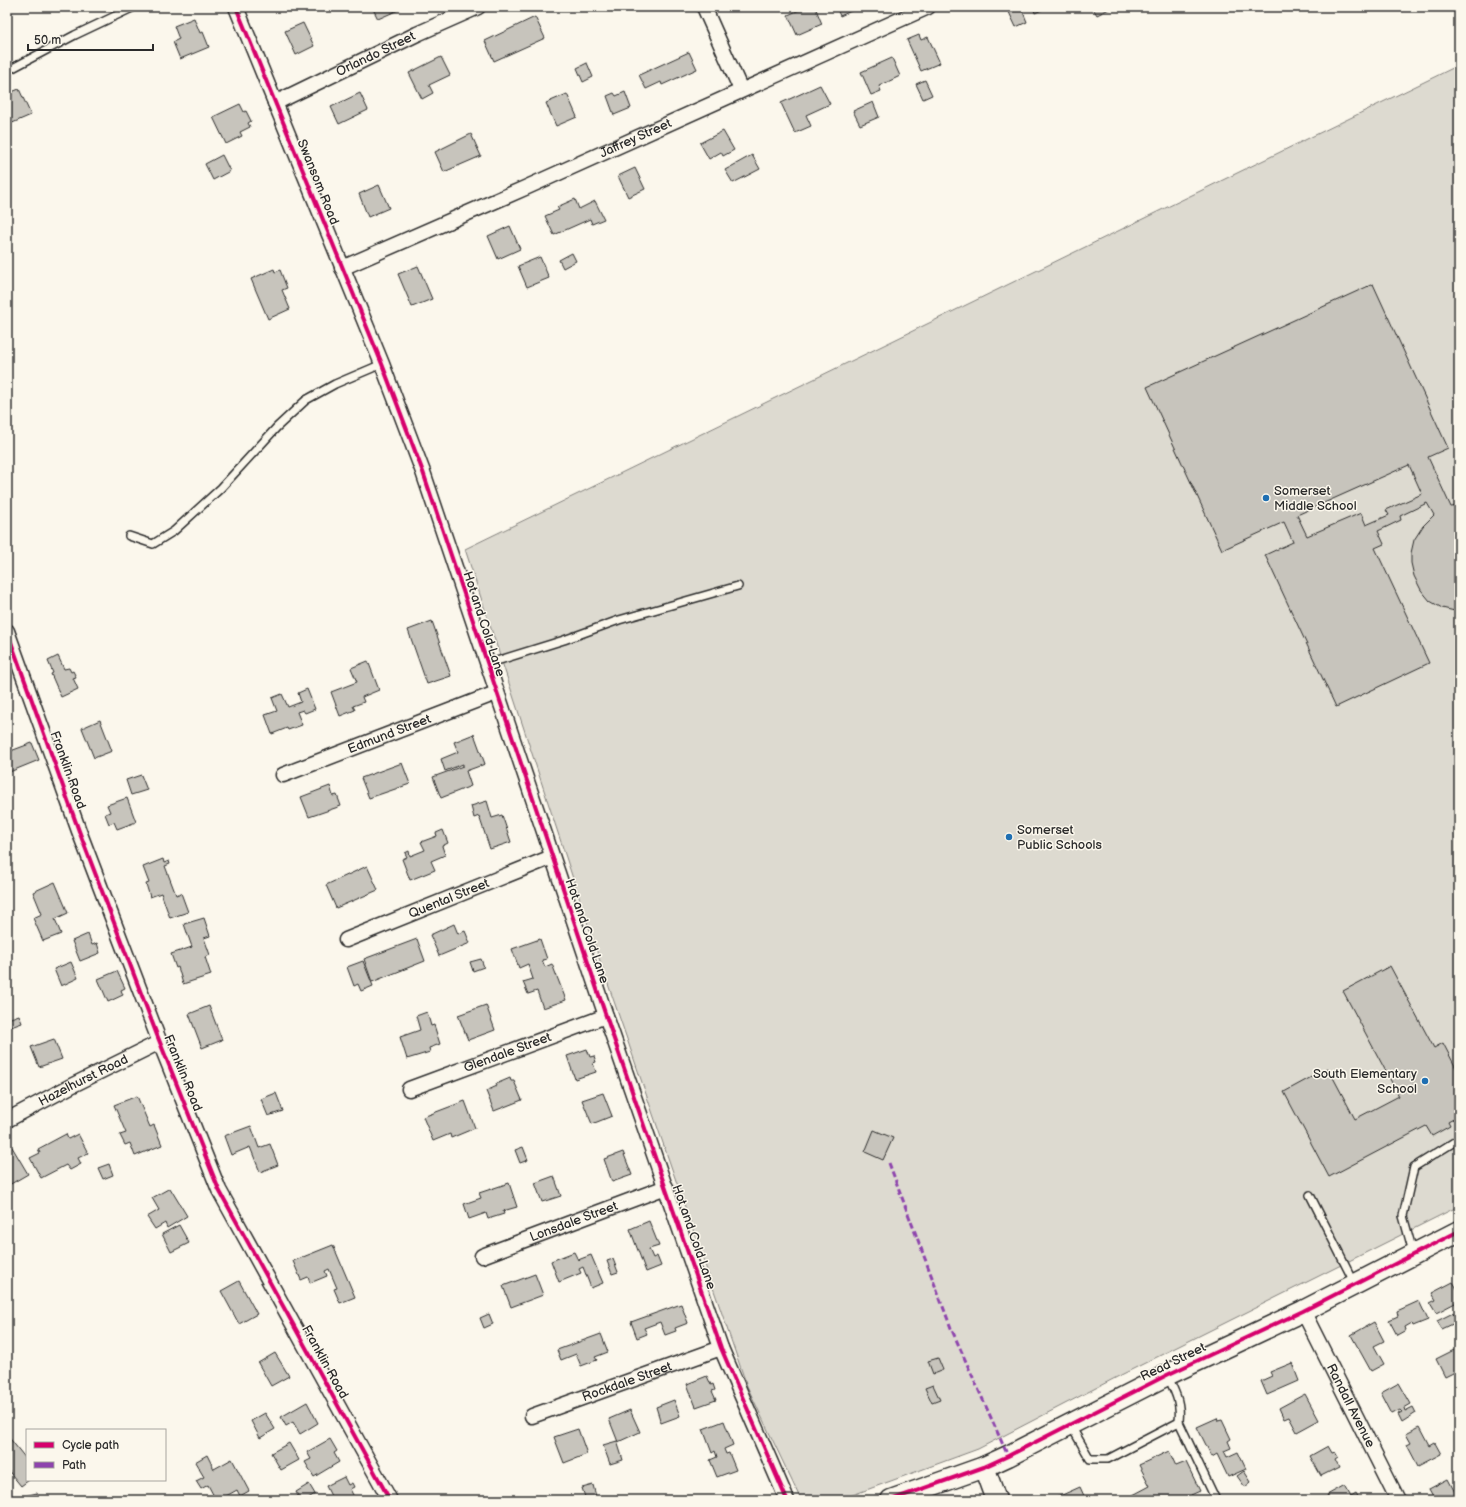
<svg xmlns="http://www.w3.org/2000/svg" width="1466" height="1507" font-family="'Balsamiq Sans',sans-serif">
  <rect width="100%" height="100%" fill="#fbf7ec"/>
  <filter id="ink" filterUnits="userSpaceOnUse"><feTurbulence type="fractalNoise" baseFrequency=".025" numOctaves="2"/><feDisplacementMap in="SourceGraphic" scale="8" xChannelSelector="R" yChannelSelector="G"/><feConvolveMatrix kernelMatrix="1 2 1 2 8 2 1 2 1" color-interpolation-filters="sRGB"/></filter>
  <g filter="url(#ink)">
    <polygon fill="#dddad0" stroke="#84827e" points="1459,65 1459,1206 1119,1376 978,1449 839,1500 801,1500 747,1386 599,958 465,549"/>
    <g fill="#c7c4bc" stroke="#2b2b2b" fill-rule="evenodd">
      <polygon points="372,7 405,7 378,19"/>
      <polygon points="806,7 815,7 822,24 797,35 788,15"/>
      <polygon points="836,7 860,7 840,16"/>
      <polygon points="1016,7 1021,7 1027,22 1016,27 1008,10"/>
      <polygon points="1033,7 1048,7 1035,13"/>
      <polygon points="1092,7 1110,7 1111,8 1097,15"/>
      <polygon points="535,17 545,38 494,61 485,41"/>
      <polygon points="194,18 200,33 203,32 209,47 180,59 173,42 179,39 174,26"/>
      <polygon points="303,23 314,46 296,55 285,31"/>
      <polygon points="919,35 921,40 928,37 940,63 921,71 907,40"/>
      <polygon points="689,52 697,69 662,85 661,82 646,89 639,75"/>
      <polygon points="441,57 450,75 429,85 433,93 422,99 409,73"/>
      <polygon points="892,58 900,76 879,86 881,91 871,95 861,72"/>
      <polygon points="587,63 593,77 583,82 577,68"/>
      <polygon points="925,80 932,95 923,99 916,84"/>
      <polygon points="820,85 830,104 806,115 811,126 795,133 781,103"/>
      <polygon points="19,89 31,115 10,124 7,117 7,94"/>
      <polygon points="625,92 631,108 614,115 607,96 614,93 616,96"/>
      <polygon points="360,93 368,110 339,124 331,107"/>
      <polygon points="567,94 577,117 556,126 546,103"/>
      <polygon points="873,102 879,117 860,125 853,111"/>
      <polygon points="240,104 244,112 246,111 251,121 248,123 250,127 240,132 242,136 226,144 213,117"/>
      <polygon points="723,131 734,150 723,156 721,152 709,159 700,143"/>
      <polygon points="471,134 481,156 444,172 435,152"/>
      <polygon points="222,155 230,171 213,180 205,164"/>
      <polygon points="752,155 760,169 733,183 725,170"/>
      <polygon points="635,168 645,189 628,197 618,176"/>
      <polygon points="379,185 389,208 368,217 359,194"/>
      <polygon points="575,199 579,209 595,201 604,219 592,224 590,219 554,235 545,216 559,210 557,207"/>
      <polygon points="510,226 520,249 498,259 488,236"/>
      <polygon points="572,253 576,261 563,268 559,260"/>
      <polygon points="540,257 549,278 527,287 518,266"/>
      <polygon points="418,266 432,299 412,307 398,274"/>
      <polygon points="274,269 275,272 280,270 287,288 282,290 290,309 268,319 251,279"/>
      <path d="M1373 284 1448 448 1428 457 1451 507 1459 506V612L1442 608 1430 601 1421 590 1414 576 1411 563V553L1414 540 1423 526 1434 515 1427 503 1400 516 1401 520 1378 531 1384 544 1375 548 1429 663 1336 707 1265 555 1293 542 1284 522 1222 550 1147 387ZM1409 465 1422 494 1386 510 1389 515 1366 525 1361 513 1307 536 1297 515Z"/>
      <polygon points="432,621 451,676 427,684 408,630"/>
      <polygon points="58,656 64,669 69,668 71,672 73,671 76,677 73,678 78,689 61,697 51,674 53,673 48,661"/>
      <polygon points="368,661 379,690 362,697 364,702 353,706 355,710 340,716 331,692 357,682 351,668"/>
      <polygon points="307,689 315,709 305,713 303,710 297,712 302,725 288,730 287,728 272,734 265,715 277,711 272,698 282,694 288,707 301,702 298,693"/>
      <polygon points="100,720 112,751 94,758 82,728"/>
      <polygon points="474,734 485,764 466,771 471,786 441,798 433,777 463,766 463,764 445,771 441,759 458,752 454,742"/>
      <polygon points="32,743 39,760 7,773 7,748 8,752"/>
      <polygon points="402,763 410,784 369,798 361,778"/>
      <polygon points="141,775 147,790 131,795 126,780"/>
      <polygon points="330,786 333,796 337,795 341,806 309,817 301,797"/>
      <polygon points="127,798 136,822 117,829 114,822 109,824 105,814 110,812 107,805"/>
      <polygon points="487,801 492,818 502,815 511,842 490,849 479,816 474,818 471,806"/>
      <polygon points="443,830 448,843 442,846 445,855 431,861 435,870 410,880 402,859 407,857 405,853 409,851 410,856 425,850 421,842 437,836 436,833"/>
      <polygon points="163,859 164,863 169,861 170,864 165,866 176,895 181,893 188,912 170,918 161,893 150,897 146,884 149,883 143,867"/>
      <polygon points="367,866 378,890 336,908 326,885"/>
      <polygon points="55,882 68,913 55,919 61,934 43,941 33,918 42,914 33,892"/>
      <polygon points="204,918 210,936 204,938 210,955 205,957 211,975 183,984 178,967 176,968 171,954 192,947 184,924"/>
      <polygon points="454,924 458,934 465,931 470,943 439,956 430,935"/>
      <polygon points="88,934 92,945 97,943 100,953 80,961 72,941"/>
      <polygon points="417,939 425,961 372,982 364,959"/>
      <polygon points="540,939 547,959 542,960 545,967 552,964 566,1000 543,1008 537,991 528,994 523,982 533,979 528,964 519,968 512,949"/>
      <polygon points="481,959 484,967 473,971 470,962"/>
      <polygon points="363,961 373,986 361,991 358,984 354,986 347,967"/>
      <polygon points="71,962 78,978 61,986 54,969"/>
      <polygon points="1390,966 1434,1048 1443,1043 1457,1070 1459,1069 1459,1116 1448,1122 1450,1126 1432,1136 1426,1126 1329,1177 1284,1092 1328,1068 1355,1119 1399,1096 1343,991"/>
      <polygon points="117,971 125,988 121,990 123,995 108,1002 98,979"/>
      <polygon points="486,1005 495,1030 468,1040 458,1015"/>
      <polygon points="209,1006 222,1040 202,1048 189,1014"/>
      <polygon points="427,1012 431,1026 434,1025 440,1044 429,1048 430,1052 407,1059 400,1037 420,1030 416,1016"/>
      <polygon points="19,1015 22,1023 11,1027 8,1019"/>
      <polygon points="54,1039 62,1059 39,1067 31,1047"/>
      <polygon points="587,1049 590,1057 594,1056 596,1062 593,1063 596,1072 575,1079 567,1056"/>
      <polygon points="510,1078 511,1081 514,1081 522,1100 494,1111 486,1091 497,1086 496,1084"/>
      <polygon points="276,1093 283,1111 268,1116 261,1099"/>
      <polygon points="603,1093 612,1116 592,1124 582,1100"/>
      <polygon points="137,1096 150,1127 154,1125 162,1145 135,1156 130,1143 125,1145 120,1135 126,1133 114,1105"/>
      <polygon points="465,1101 475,1128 451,1138 450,1134 433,1141 423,1117"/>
      <polygon points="251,1126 259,1148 270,1144 278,1165 260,1172 250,1147 231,1155 224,1136"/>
      <polygon points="874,1130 893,1138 883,1160 865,1152"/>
      <polygon points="66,1134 68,1139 78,1134 88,1153 78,1158 81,1164 70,1170 66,1165 41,1178 30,1158 40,1153 38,1149"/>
      <polygon points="12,1147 28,1174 9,1185 7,1181 7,1150"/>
      <polygon points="523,1147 528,1160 520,1163 515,1150"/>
      <polygon points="623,1152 632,1175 612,1182 604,1159"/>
      <polygon points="109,1164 113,1175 103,1179 98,1168"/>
      <polygon points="554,1176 561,1196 542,1202 535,1183"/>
      <polygon points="509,1183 517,1207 503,1211 504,1214 488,1219 486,1213 469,1219 464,1204 481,1198 479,1193"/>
      <polygon points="170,1188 187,1216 167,1228 165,1223 155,1229 147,1217 159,1210 152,1198"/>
      <polygon points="649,1221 659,1246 649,1249 653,1258 657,1256 661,1266 646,1272 630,1229"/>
      <polygon points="179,1225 189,1243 171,1252 162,1234"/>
      <polygon points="333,1245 355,1297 340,1303 334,1289 337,1288 329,1269 325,1271 327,1276 310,1283 308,1277 301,1280 293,1261"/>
      <polygon points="574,1252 578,1260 591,1255 603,1283 591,1288 583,1267 579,1269 581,1273 559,1282 551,1261"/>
      <polygon points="613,1259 618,1272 612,1274 607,1261"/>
      <polygon points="535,1274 543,1295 511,1307 503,1286"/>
      <polygon points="239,1281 257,1314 239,1324 221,1291"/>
      <polygon points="1453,1282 1459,1292 1459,1301 1436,1313 1430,1303 1436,1300 1432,1293"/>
      <polygon points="1419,1301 1428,1320 1413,1326 1412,1323 1405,1327 1406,1330 1397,1335 1389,1320 1398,1316 1397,1311"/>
      <polygon points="681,1304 688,1323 675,1328 676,1331 665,1335 660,1322 644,1328 647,1334 637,1338 631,1322"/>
      <polygon points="1453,1313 1457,1322 1442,1329 1437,1321"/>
      <polygon points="489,1314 493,1324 484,1328 480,1318"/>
      <polygon points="1374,1322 1384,1341 1374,1346 1384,1364 1371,1371 1351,1335"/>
      <polygon points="601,1334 608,1352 595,1357 597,1360 581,1366 576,1354 561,1360 557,1350"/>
      <polygon points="1454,1350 1459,1360 1459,1370 1445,1377 1436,1359"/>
      <polygon points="275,1353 289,1376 271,1386 258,1363"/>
      <polygon points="938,1358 943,1370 933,1374 928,1361"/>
      <polygon points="1292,1363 1299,1381 1267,1395 1261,1381 1272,1376 1270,1372"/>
      <polygon points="707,1376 711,1385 713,1384 715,1390 712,1391 716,1400 696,1407 687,1384"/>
      <polygon points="1399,1383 1411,1404 1404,1408 1405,1411 1413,1407 1416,1413 1402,1422 1398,1414 1402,1412 1400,1410 1392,1414 1381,1393"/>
      <polygon points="933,1385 940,1400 932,1403 925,1388"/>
      <polygon points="1305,1394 1319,1420 1297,1432 1289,1417 1284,1419 1279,1408"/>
      <polygon points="674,1400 680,1416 661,1423 656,1407"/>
      <polygon points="307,1402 318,1423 300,1434 293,1422 286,1426 281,1417"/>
      <polygon points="630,1410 640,1432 618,1442 609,1419"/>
      <polygon points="265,1413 275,1429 260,1438 251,1421"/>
      <polygon points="1217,1418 1218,1421 1222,1420 1231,1439 1228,1441 1231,1448 1224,1451 1227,1457 1238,1452 1246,1469 1228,1477 1217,1454 1212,1457 1197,1427"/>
      <polygon points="724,1421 733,1445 724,1449 726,1454 729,1453 736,1470 717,1477 710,1460 717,1457 715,1451 712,1453 703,1429"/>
      <polygon points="1420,1427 1430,1446 1435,1443 1441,1454 1418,1466 1407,1445 1411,1443 1406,1434"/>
      <polygon points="578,1429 587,1454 564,1463 554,1437"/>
      <polygon points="7,1435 27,1460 27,1480 29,1480 21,1486 7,1469"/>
      <polygon points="330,1439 337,1451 334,1453 339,1462 314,1477 305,1462 311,1459 307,1452"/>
      <polygon points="617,1441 623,1460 610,1464 603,1445"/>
      <polygon points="289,1443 299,1460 281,1470 271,1453"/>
      <polygon points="1328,1446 1332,1453 1335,1452 1338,1457 1335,1459 1339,1467 1321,1476 1310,1456"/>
      <polygon points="1169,1451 1176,1466 1186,1462 1200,1491 1191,1495 1193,1500 1135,1500 1133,1495 1150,1486 1139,1465"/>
      <polygon points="207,1455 214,1469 232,1459 249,1491 240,1496 237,1490 219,1500 216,1500 208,1485 201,1489 196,1481 204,1477 195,1462"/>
      <polygon points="1244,1471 1251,1482 1245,1487 1237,1476"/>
      <polygon points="344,1477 348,1485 352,1483 354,1487 350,1489 354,1497 348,1500 333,1500 326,1486"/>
      <polygon points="1448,1479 1459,1500 1435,1500 1429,1489"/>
      <polygon points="309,1484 315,1494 305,1500 300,1500 296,1492"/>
      <polygon points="593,1485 597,1500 586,1500 582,1488"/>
      <polygon points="1345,1485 1351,1496 1356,1493 1360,1500 1330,1500 1327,1495"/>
      <polygon points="1080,1487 1085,1498 1089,1496 1091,1500 1051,1500"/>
      <polygon points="37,1493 39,1500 16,1500 16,1498"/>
    </g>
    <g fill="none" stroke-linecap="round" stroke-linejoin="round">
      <defs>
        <g id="lane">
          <polyline points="7,71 75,35 134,7"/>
          <polyline points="129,536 153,544 174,531 221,488 277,427 306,400 335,384 382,364"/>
          <polyline points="487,664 564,640 619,620 738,586"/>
          <polyline points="1310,1195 1355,1284"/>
          <polyline points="1413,1252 1403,1216 1414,1167 1459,1139"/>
          <path d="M1168 1377C1176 1394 1181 1403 1179 1422L1216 1500"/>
          <polyline points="1071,1426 1090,1459 1108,1459 1179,1422"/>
        </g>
        <g id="street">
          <polyline points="236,7 382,364 423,472 606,1016 721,1348 787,1500"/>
          <polyline points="704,7 741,90"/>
          <path id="s1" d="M275 103 417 34 478 7"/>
          <path id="s2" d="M342 268 525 188 928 7"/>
          <polyline points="7,631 79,831 157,1035 219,1190 390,1500"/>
          <path id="s3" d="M283 775 496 693"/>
          <path id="s4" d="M346 940 552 857"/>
          <path id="s5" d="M409 1089 606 1016"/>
          <path id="s6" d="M7 1120 71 1086 160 1042"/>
          <path id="s7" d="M482 1256 666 1187"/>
          <path id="s8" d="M1303 1311 1398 1500"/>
          <path id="s9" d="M532 1416 721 1348"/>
        </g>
        <g id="secondary">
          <polyline points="984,1467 996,1500"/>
          <polyline points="891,1500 984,1467 1008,1456 1167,1375 1303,1311 1459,1231"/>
        </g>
      </defs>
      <use href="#lane" stroke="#2b2b2b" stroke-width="10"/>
      <use href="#street" stroke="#2b2b2b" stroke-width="17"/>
      <use href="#secondary" stroke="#2b2b2b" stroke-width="23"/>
      <use href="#lane" stroke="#fbf7ec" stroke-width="7"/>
      <use href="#street" stroke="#fbf7ec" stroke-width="14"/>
      <use href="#secondary" stroke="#fbf7ec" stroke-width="20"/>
      <polyline stroke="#8e44ad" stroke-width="3" stroke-dasharray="6 3" stroke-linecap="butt" points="889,1163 951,1328 1008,1456"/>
      <defs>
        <g id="cycleway">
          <polyline points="236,7 382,364 423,472 606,1016 721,1348 787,1500"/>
          <polyline points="7,631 79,831 157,1035 219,1190 390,1500"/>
          <polyline points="891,1500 984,1467 1008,1456 1167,1375 1303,1311 1459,1231"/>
        </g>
      </defs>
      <use href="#cycleway" stroke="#fbf7ec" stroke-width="6"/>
      <use href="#cycleway" stroke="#d6006c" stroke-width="4"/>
    </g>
  </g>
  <g fill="#1f6fb2" stroke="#fbf7ec" stroke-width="1.5">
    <circle cx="1266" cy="498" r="4"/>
    <circle cx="1009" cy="837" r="4"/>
    <circle cx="1425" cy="1081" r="4"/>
  </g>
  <g text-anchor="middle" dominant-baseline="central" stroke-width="3" stroke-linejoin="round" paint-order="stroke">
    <g font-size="13" fill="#2b2b2b" stroke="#fbf7ec">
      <text stroke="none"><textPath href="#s1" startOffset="112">Orlando Street</textPath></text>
      <text stroke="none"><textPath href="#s2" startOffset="321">Jaffrey Street</textPath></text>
      <text transform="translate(318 182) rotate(68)">Swansom Road</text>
      <text transform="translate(484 624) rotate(72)">Hot and Cold Lane</text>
      <text stroke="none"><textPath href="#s3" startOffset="114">Edmund Street</textPath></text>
      <text transform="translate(68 770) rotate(70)">Franklin Road</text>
      <text stroke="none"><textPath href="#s4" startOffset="111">Quental Street</textPath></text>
      <text transform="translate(587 931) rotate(71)">Hot and Cold Lane</text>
      <text stroke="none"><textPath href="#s5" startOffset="105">Glendale Street</textPath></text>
      <text transform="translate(183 1073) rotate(68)">Franklin Road</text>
      <text stroke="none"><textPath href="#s6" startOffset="86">Hazelhurst Road</textPath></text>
      <text stroke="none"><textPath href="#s7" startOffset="98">Lonsdale Street</textPath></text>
      <text transform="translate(694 1237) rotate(71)">Hot and Cold Lane</text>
      <text transform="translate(325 1362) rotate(61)">Franklin Road</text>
      <text transform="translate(1173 1362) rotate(-26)">Read Street</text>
      <text stroke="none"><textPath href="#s9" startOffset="101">Rockdale Street</textPath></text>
      <text stroke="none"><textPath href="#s8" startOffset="106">Randall Avenue</textPath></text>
    </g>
    <g font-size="13" fill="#2b2b2b" stroke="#fbf7ec" text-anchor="start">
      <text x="1274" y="491">Somerset<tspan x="1274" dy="15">Middle School</tspan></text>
      <text x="1017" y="830">Somerset<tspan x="1017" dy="15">Public Schools</tspan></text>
      <text x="1417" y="1074" text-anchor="end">South Elementary<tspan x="1417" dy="15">School</tspan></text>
    </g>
  </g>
  <rect width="1466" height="1507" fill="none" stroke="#fbf7ec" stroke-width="24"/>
  <rect x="12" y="12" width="1442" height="1483" fill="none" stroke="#2b2b2b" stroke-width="1.5" filter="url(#ink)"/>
  <rect x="26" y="1429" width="140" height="52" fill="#fbf7ec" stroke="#a8a59f"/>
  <rect x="34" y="1442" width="20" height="6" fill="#d6006c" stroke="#a8a59f"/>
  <text x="62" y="1449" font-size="12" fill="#2b2b2b">Cycle path</text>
  <rect x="34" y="1462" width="20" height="6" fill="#8e44ad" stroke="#a8a59f"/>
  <text x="62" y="1469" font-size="12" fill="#2b2b2b">Path</text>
  <path d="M28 44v6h125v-6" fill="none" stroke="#2b2b2b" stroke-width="2"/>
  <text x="34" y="44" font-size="12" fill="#2b2b2b" stroke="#fbf7ec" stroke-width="3" paint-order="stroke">50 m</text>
</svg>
